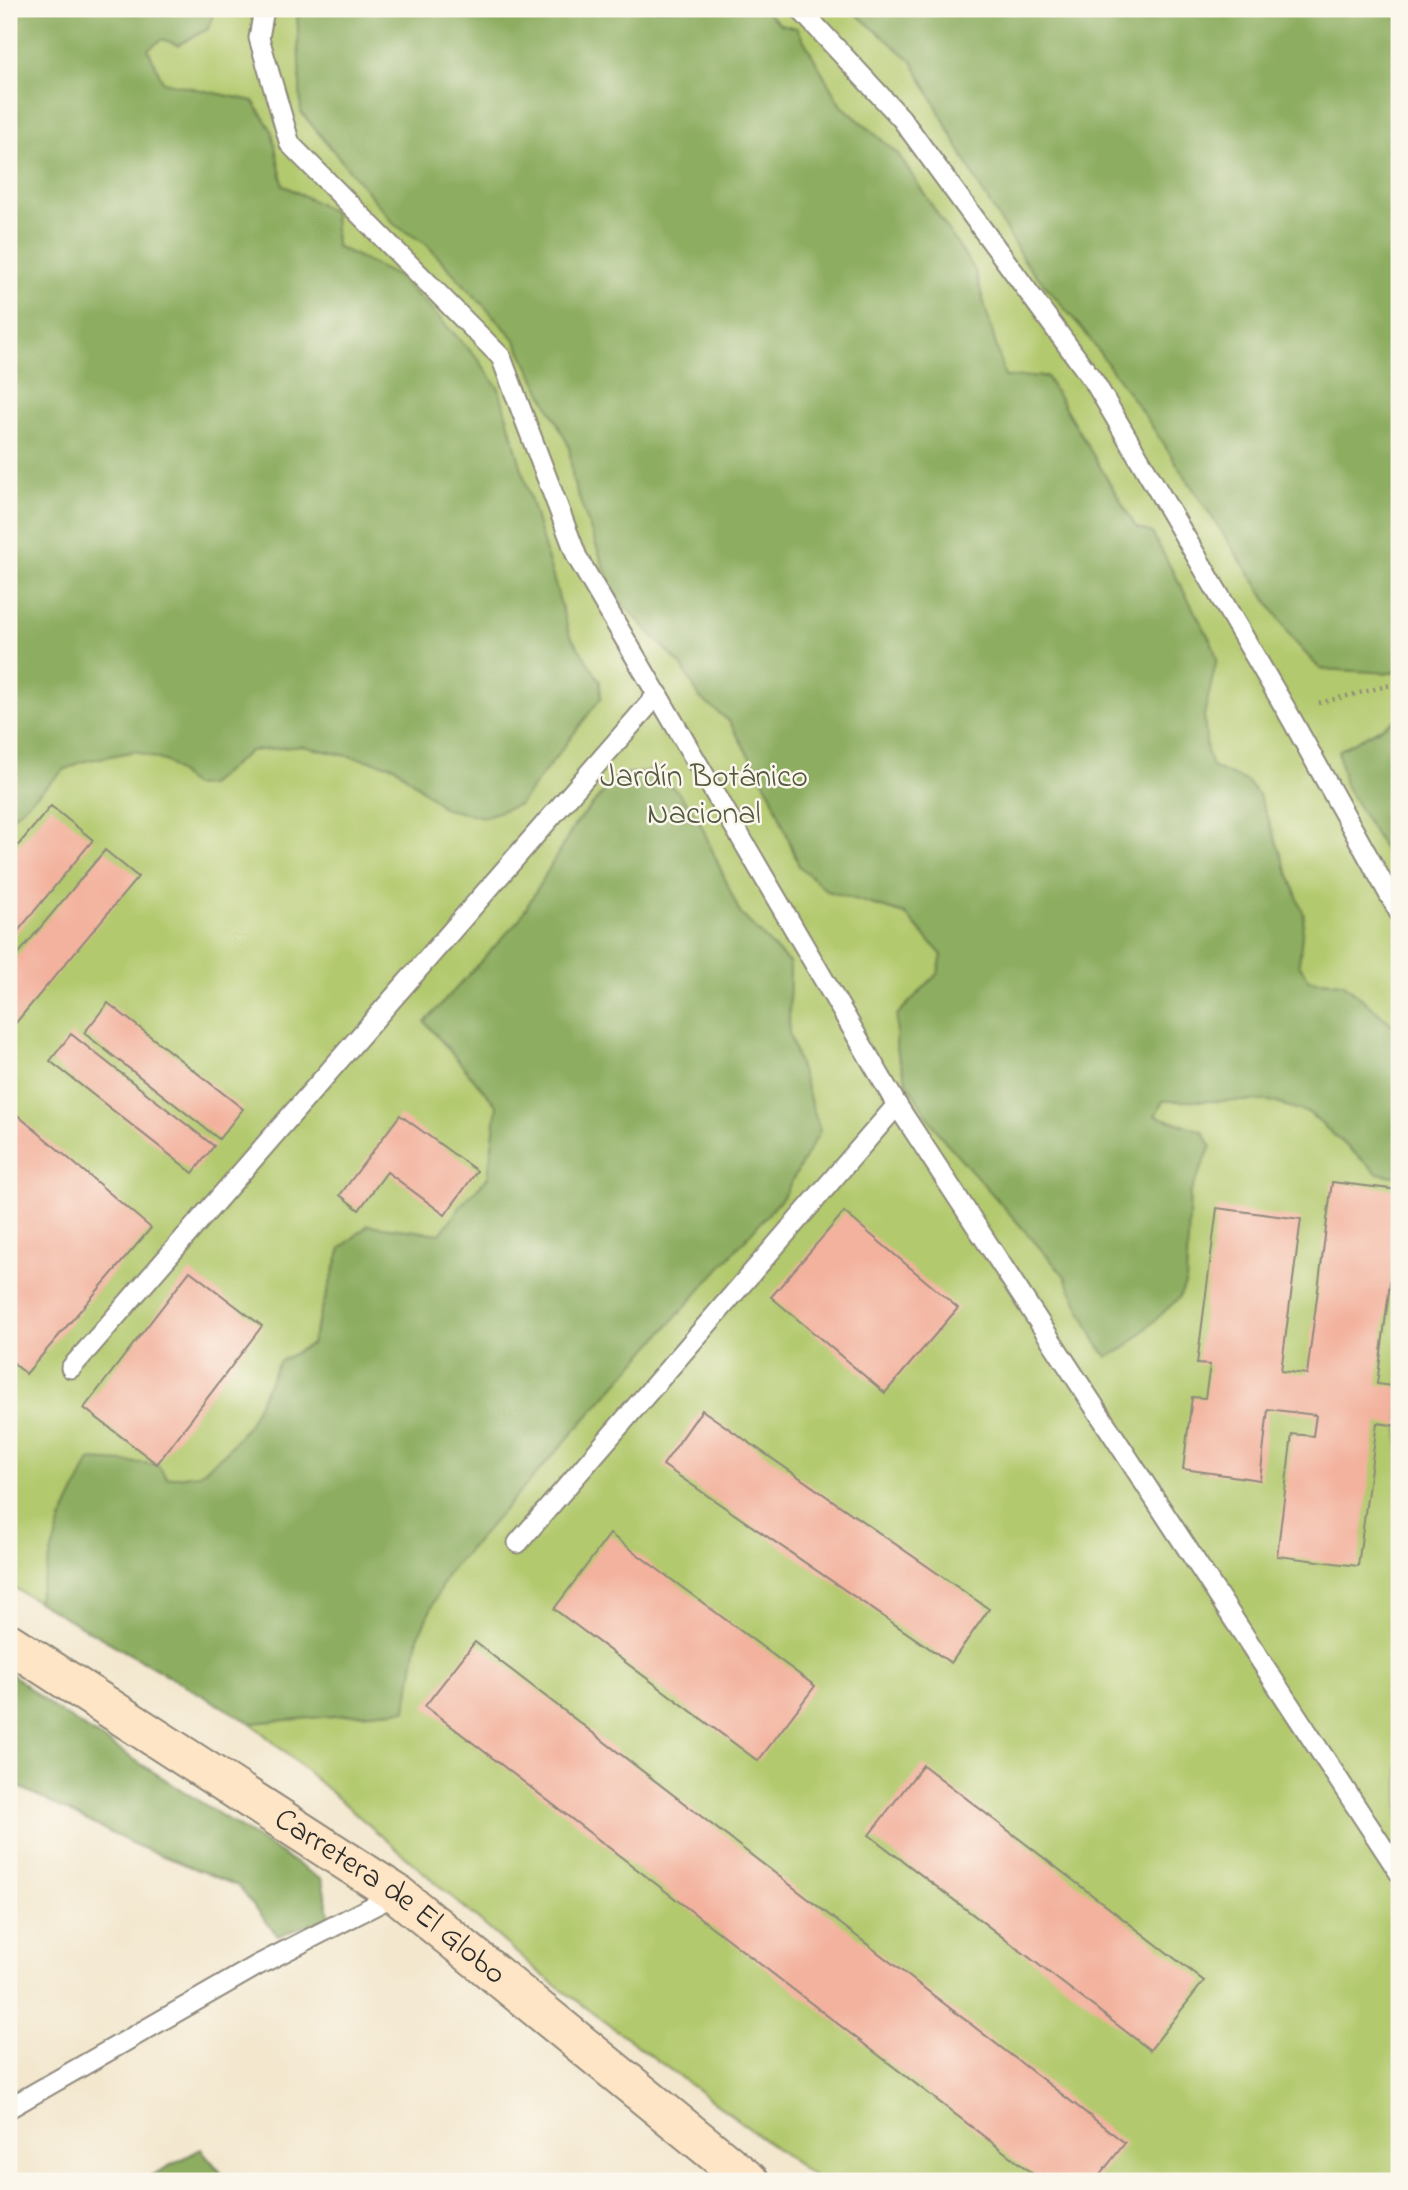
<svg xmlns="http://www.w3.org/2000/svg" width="1408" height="2190" font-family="'Indie Flower',sans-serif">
  <rect width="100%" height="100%" fill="#fbf7ec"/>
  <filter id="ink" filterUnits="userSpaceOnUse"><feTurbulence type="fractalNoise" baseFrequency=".0143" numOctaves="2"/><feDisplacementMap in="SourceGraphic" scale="14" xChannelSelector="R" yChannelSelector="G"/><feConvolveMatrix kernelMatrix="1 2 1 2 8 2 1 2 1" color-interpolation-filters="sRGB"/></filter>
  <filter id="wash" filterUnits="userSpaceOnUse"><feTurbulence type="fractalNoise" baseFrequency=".00686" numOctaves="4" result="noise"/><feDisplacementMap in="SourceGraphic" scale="28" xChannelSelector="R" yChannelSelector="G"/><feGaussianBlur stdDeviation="1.57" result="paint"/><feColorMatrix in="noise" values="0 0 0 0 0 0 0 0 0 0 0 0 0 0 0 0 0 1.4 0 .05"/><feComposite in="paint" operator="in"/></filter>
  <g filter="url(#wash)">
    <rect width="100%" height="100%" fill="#f3e7ce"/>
    <polygon fill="#b2c96d" stroke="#6e7a4c" stroke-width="2" points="9,9 1399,9 1399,2181 820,2181 541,1974 251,1723 9,1585"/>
    <g fill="#8dad60" stroke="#5c6c46" stroke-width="2">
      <polygon points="9,9 215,9 208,29 178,45 162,39 148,49 163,82 253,101 272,131 283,185 334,212 336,246 401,278 478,359 499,389 569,633 600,681 601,698 520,804 484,817 445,809 394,766 302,746 250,751 209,785 193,786 167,762 135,751 81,762 64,770 9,820"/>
      <polygon points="297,9 763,9 780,24 797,28 840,104 898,154 975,271 1005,377 1046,376 1136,527 1152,533 1212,643 1217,659 1204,715 1207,751 1212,767 1246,781 1259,795 1304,915 1299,964 1309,980 1343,983 1399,1030 1399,1177 1377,1173 1309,1113 1270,1101 1163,1101 1155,1116 1203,1131 1211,1146 1190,1194 1186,1282 1179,1298 1124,1349 1107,1357 1096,1342 1064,1275 939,1134 908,1085 896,1049 897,1015 938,973 942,955 905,914 827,891 799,866 770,792 729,721 700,698 682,666 614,595 573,481 569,446 514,338 426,244 395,225 301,112"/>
      <polygon points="850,9 1399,9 1399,671 1392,673 1320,669 1294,641 1147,419 1084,331 1025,262 978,184 912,61"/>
      <polygon points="1399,718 1399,874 1345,785 1338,751"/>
      <polygon points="650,771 677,791 698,818 740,913 790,964 789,1033 820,1131 783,1197 447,1574 418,1637 406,1710 251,1723 37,1601 61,1521 90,1460 157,1464 167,1478 199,1474 225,1453 248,1425 279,1362 311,1344 341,1248 368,1225 440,1234 465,1201 488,1177 497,1106 425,1022 519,920 574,826 618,775"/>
      <polygon points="9,1672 54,1708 322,1880 330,1917 278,1936 238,1886 133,1844 24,1789 9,1785"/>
      <polygon points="201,2149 228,2181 141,2181"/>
    </g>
    <g id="blocks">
      <g fill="#f3b29e">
        <polygon points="51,806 93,840 9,942 9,856"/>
        <polygon points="105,850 138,877 14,1025 9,1020 9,965"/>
        <polygon points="108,1003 243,1109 219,1139 84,1033"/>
        <polygon points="71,1034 214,1146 193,1173 50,1061"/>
        <polygon points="9,1108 151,1228 26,1374 9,1359"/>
        <polygon points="400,1115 477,1171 445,1215 387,1172 359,1210 340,1195"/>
        <polygon points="1332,1182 1399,1190 1399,1214 1377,1384 1399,1387 1399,1426 1377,1423 1358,1566 1277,1556 1292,1434 1313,1436 1316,1415 1268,1409 1260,1480 1183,1469 1192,1397 1205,1398 1210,1365 1197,1364 1217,1208 1301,1219 1281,1371 1307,1374"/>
        <polygon points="844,1212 958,1308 885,1393 771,1297"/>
        <polygon points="190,1271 262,1326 157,1464 84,1408"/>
        <polygon points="702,1410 989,1609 951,1663 663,1465"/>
        <polygon points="610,1534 815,1686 758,1761 554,1609"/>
        <polygon points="475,1642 1125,2143 1095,2181 1042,2181 425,1706"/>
        <polygon points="923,1765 1204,1981 1150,2050 869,1835"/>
      </g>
    </g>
  </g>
  <g filter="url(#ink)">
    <use href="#blocks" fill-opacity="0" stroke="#8f897c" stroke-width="2"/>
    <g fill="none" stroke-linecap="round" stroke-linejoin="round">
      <defs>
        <g id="lane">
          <polyline points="264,9 259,38 290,144 501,357 577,557 897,1105 1399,1872"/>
          <polyline points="800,9 901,118 1095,383 1287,711 1399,912"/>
          <polyline points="71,1368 658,694"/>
          <polyline points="518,1543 897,1105"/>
          <polyline points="9,2108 258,1965 397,1894"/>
        </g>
        <g id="secondary">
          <path id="s1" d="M9 1643 397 1894 749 2181"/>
        </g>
      </defs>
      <use href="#lane" stroke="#8f897c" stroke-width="23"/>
      <use href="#secondary" stroke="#8f897c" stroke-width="42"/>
      <polyline stroke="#8f897c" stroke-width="4.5" stroke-dasharray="2 5" stroke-linecap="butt" points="1319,703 1399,683"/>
      <use href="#lane" stroke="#fff" stroke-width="19"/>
      <use href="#secondary" stroke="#fee5c5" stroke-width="38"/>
    </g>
  </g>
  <g text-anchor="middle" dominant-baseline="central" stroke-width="5" stroke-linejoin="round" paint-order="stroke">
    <g font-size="32" fill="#545a3f" stroke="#fbf7ec">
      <text x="704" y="778">Jardín Botánico<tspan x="704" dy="37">Nacional</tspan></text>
    </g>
    <g font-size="32" fill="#2b2b2b" stroke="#fbf7ec">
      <text stroke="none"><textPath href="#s1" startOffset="458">Carretera de El Globo</textPath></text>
    </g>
  </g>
  <rect width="1408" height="2190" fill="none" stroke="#fbf7ec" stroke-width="35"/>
</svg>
